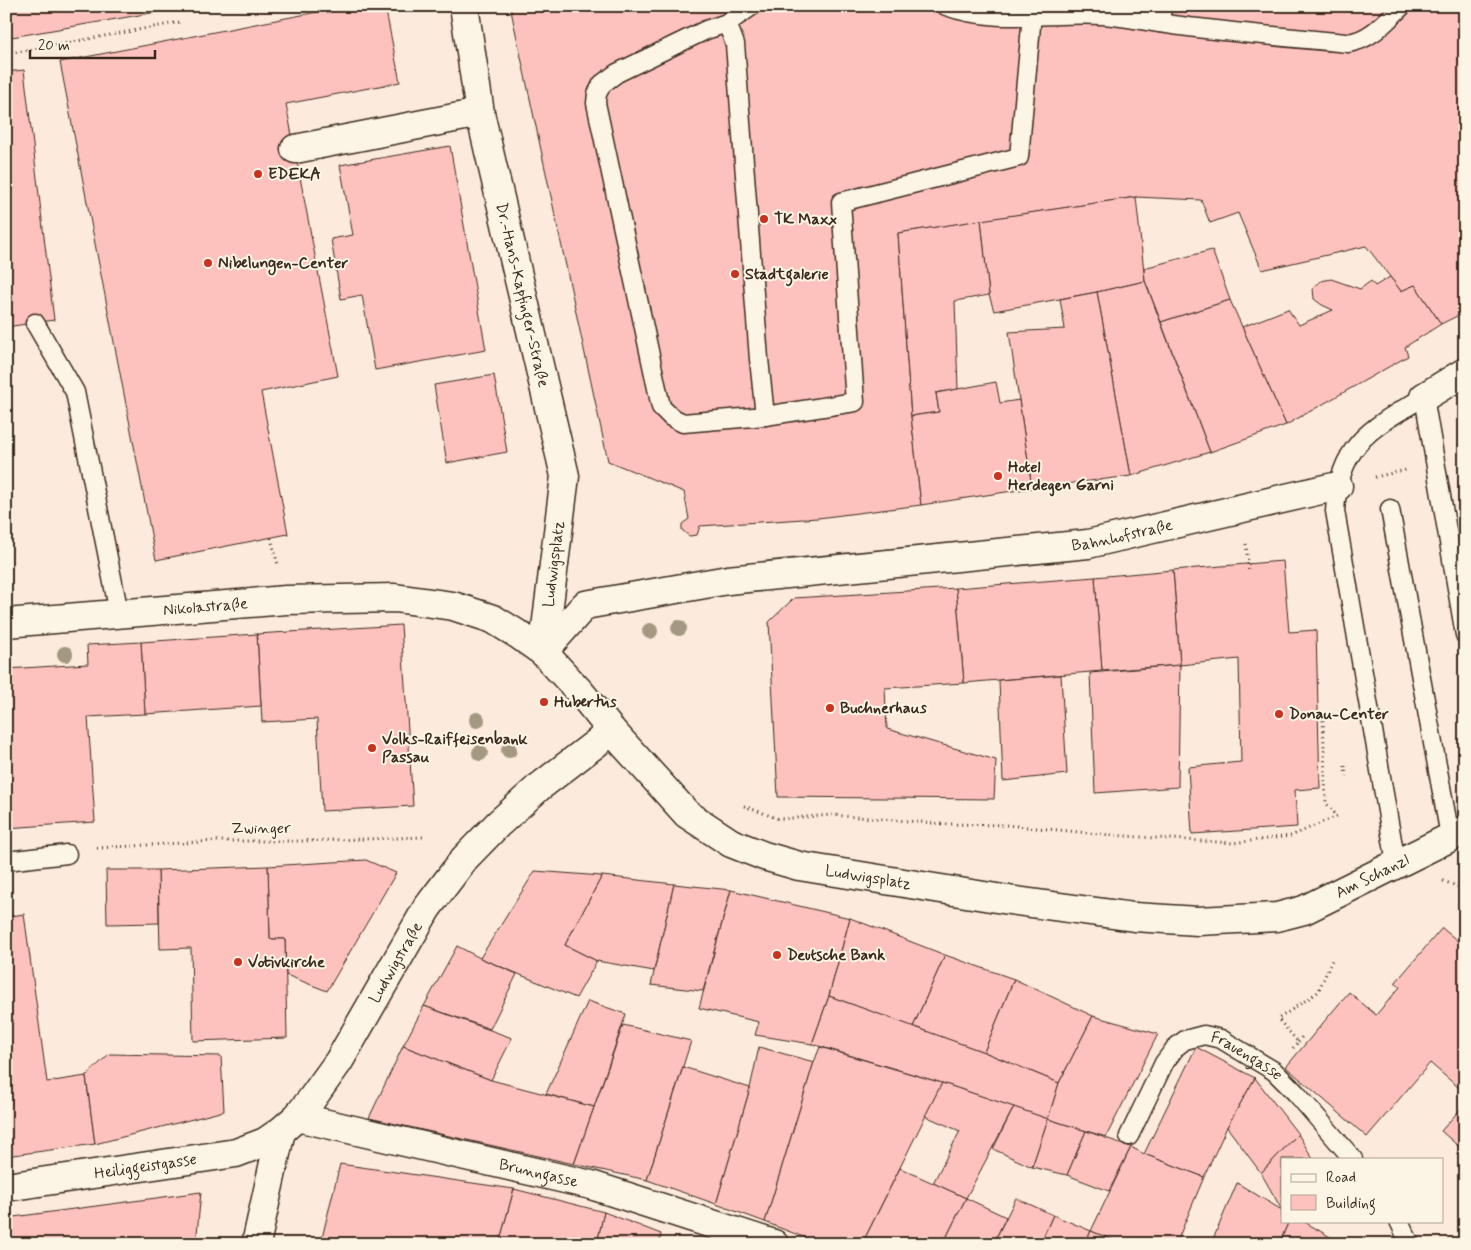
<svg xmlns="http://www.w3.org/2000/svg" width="1471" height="1250" font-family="Mynerve,sans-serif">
  <rect width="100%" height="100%" fill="#fcebdd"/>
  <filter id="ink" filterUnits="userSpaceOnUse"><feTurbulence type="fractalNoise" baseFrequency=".02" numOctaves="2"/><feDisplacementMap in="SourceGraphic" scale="10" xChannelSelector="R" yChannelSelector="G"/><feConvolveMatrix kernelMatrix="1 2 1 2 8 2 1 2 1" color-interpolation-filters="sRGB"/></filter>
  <g filter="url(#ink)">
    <g fill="#fec2be" stroke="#3b2a1e">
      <polygon points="6,6 180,6 180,8 6,38"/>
      <polygon points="348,6 385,6 400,82 286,104 338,376 261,392 288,534 156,560 60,62"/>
      <polygon points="510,6 1465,6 1465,312 1441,324 1415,285 1401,291 1366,246 1262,270 1238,213 1210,223 1201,200 1136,197 898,233 911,416 921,505 818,518 700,526 697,535 689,536 682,530 682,524 689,519 684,492 608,461"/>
      <polygon points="24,70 54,320 6,327 6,72"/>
      <polygon points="450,146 486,350 375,370 362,295 341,299 331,239 353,235 340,165"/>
      <polygon points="1136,197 1145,281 1097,292 994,311 989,295 981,220"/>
      <polygon points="981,220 989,295 955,301 958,389 936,393 939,412 911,416 898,233"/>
      <polygon points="1212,250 1230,300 1161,322 1145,281 1144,268"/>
      <polygon points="1390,277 1401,291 1415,285 1441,324 1405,347 1408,356 1286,425 1242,327 1288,309 1299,325 1333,310 1322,305 1314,299 1313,288 1321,281 1331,279 1360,289 1371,281 1375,286"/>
      <polygon points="1145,281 1210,452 1131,476 1097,292"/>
      <polygon points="1097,292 1131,476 1032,488 1009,332 1065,329 1060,299"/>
      <polygon points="1230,300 1286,425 1210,452 1161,322"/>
      <polygon points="494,375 507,452 447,463 434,385"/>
      <polygon points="996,382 1000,403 1019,400 1032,488 921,505 911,416 939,412 936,393"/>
      <polygon points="1283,561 1289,632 1316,630 1320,788 1295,790 1297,827 1192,834 1188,767 1241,762 1239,659 1180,665 1173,570"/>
      <polygon points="1173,570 1180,665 1102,671 1095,577"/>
      <polygon points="1095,577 1102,671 964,683 956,588"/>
      <polygon points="956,588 964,683 885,688 887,729 996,760 994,799 778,797 769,622 794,598"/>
      <polygon points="401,625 413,806 322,811 317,719 262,722 257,634"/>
      <polygon points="257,634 261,706 145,714 141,642"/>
      <polygon points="141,642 145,714 88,717 95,822 6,828 6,669 88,664 87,645"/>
      <polygon points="1180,665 1178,787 1095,793 1090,673"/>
      <polygon points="1061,675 1067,774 1003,781 999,680"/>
      <polygon points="366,860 396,873 327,991 286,975 285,939 270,939 268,866"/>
      <polygon points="268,866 270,939 285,939 287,1038 193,1041 191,948 160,949 158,870"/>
      <polygon points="106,870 158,870 159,923 107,924"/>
      <polygon points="535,871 602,876 565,945 597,961 576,998 480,958"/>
      <polygon points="602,876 674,884 654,971 597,961 565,945"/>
      <polygon points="6,883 11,916 24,914 47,1082 86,1076 95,1144 6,1156"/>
      <polygon points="674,884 731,890 703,991 651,985"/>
      <polygon points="731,890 850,918 829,996 812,1044 755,1035 759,1022 699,1008"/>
      <polygon points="850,918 945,955 913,1027 829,996"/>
      <polygon points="1442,928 1465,947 1465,1081 1459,1088 1430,1063 1367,1137 1286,1067 1349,992 1376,1015 1400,987 1395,983"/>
      <polygon points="457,946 480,958 517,974 490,1029 424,1006"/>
      <polygon points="945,955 1014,979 984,1052 913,1027"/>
      <polygon points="1014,979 1093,1016 1059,1083 984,1052"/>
      <polygon points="829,996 984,1052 1059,1083 1048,1119 942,1083 812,1044"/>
      <polygon points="588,1001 626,1014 594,1107 546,1094"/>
      <polygon points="424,1006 512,1038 491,1080 403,1046"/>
      <polygon points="1093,1016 1158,1034 1106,1137 1048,1119 1059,1083"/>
      <polygon points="623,1025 691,1041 647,1180 574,1164"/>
      <polygon points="403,1046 491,1080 594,1107 574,1164 369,1118"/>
      <polygon points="759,1047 814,1062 765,1222 716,1204 750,1088"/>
      <polygon points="820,1047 942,1083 862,1244 821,1244 765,1222 814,1062"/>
      <polygon points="1196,1047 1255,1078 1227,1127 1204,1177 1144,1154"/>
      <polygon points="109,1054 221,1056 224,1111 95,1144 86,1076"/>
      <polygon points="683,1067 750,1088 716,1204 647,1180"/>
      <polygon points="1255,1078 1298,1134 1261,1173 1227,1127"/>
      <polygon points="942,1083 1014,1107 966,1198 933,1183 960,1131 925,1116"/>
      <polygon points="1465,1104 1465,1152 1441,1131"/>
      <polygon points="1014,1107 1048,1119 1032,1167 993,1149"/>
      <polygon points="1048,1119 1086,1131 1067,1175 1032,1167"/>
      <polygon points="1086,1131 1131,1147 1109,1191 1067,1175"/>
      <polygon points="1298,1134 1313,1159 1282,1159 1282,1210 1261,1173"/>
      <polygon points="1131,1147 1144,1154 1204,1177 1176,1244 1122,1244 1091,1231"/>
      <polygon points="340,1164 514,1189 499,1244 333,1244 321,1242"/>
      <polygon points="900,1168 966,1198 943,1244 862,1244"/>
      <polygon points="1237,1183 1282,1210 1282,1221 1289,1221 1279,1244 1211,1244"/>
      <polygon points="514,1189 604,1212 597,1244 499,1244"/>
      <polygon points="201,1192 196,1244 6,1244 6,1218"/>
      <polygon points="966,1198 1006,1217 993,1244 943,1244"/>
      <polygon points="1016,1198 1053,1215 1040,1244 993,1244"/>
      <polygon points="604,1212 661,1234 659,1244 597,1244"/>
      <polygon points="1053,1215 1091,1231 1085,1244 1040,1244"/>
      <polygon points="1289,1221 1303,1221 1342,1244 1279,1244"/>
      <polygon points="1091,1231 1122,1244 1085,1244"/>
    </g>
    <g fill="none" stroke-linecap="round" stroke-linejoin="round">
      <defs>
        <g id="lane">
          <polyline points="752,6 727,23 706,30 617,73 602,84 597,94 596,103 661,407 671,417 683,423 765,416 855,402 841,202 1019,157 1032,15"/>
          <path d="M946 6C995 24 1051 12 1102 15 1128 17 1155 23 1181 26 1237 33 1293 38 1348 43 1371 40 1386 21 1402 6"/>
          <polyline points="727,23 735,44 759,359 765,416"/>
          <polyline points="1160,23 1162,6"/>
          <polyline points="35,323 75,392 119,613"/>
          <polyline points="1390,509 1450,836"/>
          <polyline points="6,861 67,854"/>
          <path d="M1396 863 1335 511C1339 444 1371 428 1424 397L1465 635"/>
          <path id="s1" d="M1129 1136 1164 1063 1176 1047 1185 1040 1204 1035 1221 1039 1274 1071 1296 1093 1353 1159"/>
          <polyline points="1399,1221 1410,1244"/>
        </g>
        <g id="street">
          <path id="s2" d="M464 6 480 113 565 476 543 652"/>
          <polyline points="295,149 480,113"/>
          <polyline points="1424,397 1465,372"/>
          <path id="s3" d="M543 652 585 605 728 580 1088 544 1338 486"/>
          <path id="s4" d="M297 1117 591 1185 774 1244"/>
          <path id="s5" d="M6 1187 236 1153 265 1142 281 1131 297 1117 311 1100 339 1061 427 908 465 858 498 824 538 788 612 731"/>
          <polyline points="256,1244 281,1131"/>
        </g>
        <g id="primary">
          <path id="s6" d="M6 623 286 600 395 598 453 606 493 619 519 635 543 652 581 693 612 731 687 814 731 843 764 856 799 866 1009 900 1134 917 1198 921 1277 917 1304 910 1465 830"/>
        </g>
      </defs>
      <use href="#lane" stroke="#3b2a1e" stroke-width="21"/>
      <use href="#street" stroke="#3b2a1e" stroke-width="31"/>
      <use href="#primary" stroke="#3b2a1e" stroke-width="31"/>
      <g stroke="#3b2a1e" stroke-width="3" stroke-dasharray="1 4" stroke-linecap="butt">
        <polyline points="6,54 181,22"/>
        <polyline points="1375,477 1406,470"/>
        <polyline points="271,538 278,565"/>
        <polyline points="1246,544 1249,573"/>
        <polyline points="1345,766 1346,778"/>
        <polyline points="744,806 779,819 832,815 945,824 1006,825 1110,835 1233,843 1291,836 1337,816 1326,803 1323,718 1339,715"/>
        <polyline points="97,848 216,841 302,841 425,837"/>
        <polyline points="1443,881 1465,889"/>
        <polyline points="1298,1042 1304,1034"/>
        <polyline points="1293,1048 1298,1042 1278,1019 1318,992 1333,958"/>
      </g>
      <use href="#lane" stroke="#fcf5e5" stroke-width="18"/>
      <use href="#street" stroke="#fcf5e5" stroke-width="28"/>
      <use href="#primary" stroke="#fcf5e5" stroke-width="28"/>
    </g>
    <g fill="#a59882">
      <circle cx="679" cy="628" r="8"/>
      <circle cx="650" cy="631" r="8"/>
      <circle cx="65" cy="654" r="8"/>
      <circle cx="477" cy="720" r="8"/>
      <circle cx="509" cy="750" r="8"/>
      <circle cx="480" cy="753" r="8"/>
    </g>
  </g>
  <g fill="#c8321e" stroke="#fcf5e5" stroke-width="2">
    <circle cx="258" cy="174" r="5"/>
    <circle cx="764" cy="219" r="5"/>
    <circle cx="208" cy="263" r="5"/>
    <circle cx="735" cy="274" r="5"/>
    <circle cx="998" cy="476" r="5"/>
    <circle cx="544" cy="702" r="5"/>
    <circle cx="830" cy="708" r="5"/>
    <circle cx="1279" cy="714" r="5"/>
    <circle cx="372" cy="748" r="5"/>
    <circle cx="777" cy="955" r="5"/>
    <circle cx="238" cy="962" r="5"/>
  </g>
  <g text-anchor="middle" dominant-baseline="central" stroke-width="4" stroke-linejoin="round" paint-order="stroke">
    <g font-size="16" font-weight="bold" fill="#3b2a1e" stroke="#fcf5e5" text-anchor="start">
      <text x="268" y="174">EDEKA</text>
      <text x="774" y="219">TK Maxx</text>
      <text x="218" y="263">Nibelungen-Center</text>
      <text x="745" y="274">Stadtgalerie</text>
      <text x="1008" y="467">Hotel<tspan x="1008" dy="18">Herdegen Garni</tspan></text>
      <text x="554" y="702">Hubertus</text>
      <text x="840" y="708">Buchnerhaus</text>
      <text x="1289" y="714">Donau-Center</text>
      <text x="382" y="739">Volks-Raiffeisenbank<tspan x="382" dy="18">Passau</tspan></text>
      <text x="787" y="955">Deutsche Bank</text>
      <text x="248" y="962">Votivkirche</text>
    </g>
    <g font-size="16" fill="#3b2a1e" stroke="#fcf5e5">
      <text stroke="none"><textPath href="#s2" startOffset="295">Dr.-Hans-Kapfinger-Straße</textPath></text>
      <text stroke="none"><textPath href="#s3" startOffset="605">Bahnhofstraße</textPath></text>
      <text transform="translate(554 564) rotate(-83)">Ludwigsplatz</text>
      <text stroke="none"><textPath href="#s6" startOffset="200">Nikolastraße</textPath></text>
      <text x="261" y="828">Zwinger</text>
      <text stroke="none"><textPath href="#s6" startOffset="1478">Am Schanzl</textPath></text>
      <text stroke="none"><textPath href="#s6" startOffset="962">Ludwigsplatz</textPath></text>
      <text stroke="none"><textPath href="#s5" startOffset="488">Ludwigstraße</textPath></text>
      <text stroke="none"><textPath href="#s1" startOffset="180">Frauengasse</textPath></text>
      <text stroke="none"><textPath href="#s5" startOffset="141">Heiliggeistgasse</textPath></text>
      <text stroke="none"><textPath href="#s4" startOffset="248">Brunngasse</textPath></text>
    </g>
  </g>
  <rect width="1471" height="1250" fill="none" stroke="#fcf5e5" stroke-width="25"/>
  <rect x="12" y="12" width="1446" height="1225" fill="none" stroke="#3b2a1e" stroke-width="2" filter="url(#ink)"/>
  <rect x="1281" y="1158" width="162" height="65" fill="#fcf5e5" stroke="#afa495"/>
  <rect x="1291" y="1174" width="25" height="8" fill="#fcf5e5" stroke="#afa495"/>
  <text x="1326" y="1182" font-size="15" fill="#3b2a1e">Road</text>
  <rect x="1291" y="1195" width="25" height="15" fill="#fec2be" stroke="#afa495"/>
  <text x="1326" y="1208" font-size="15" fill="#3b2a1e">Building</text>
  <path d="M30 50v8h125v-8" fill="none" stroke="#3b2a1e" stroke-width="2.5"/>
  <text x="38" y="50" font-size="15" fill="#3b2a1e" stroke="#fcf5e5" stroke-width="4" paint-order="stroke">20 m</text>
</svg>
